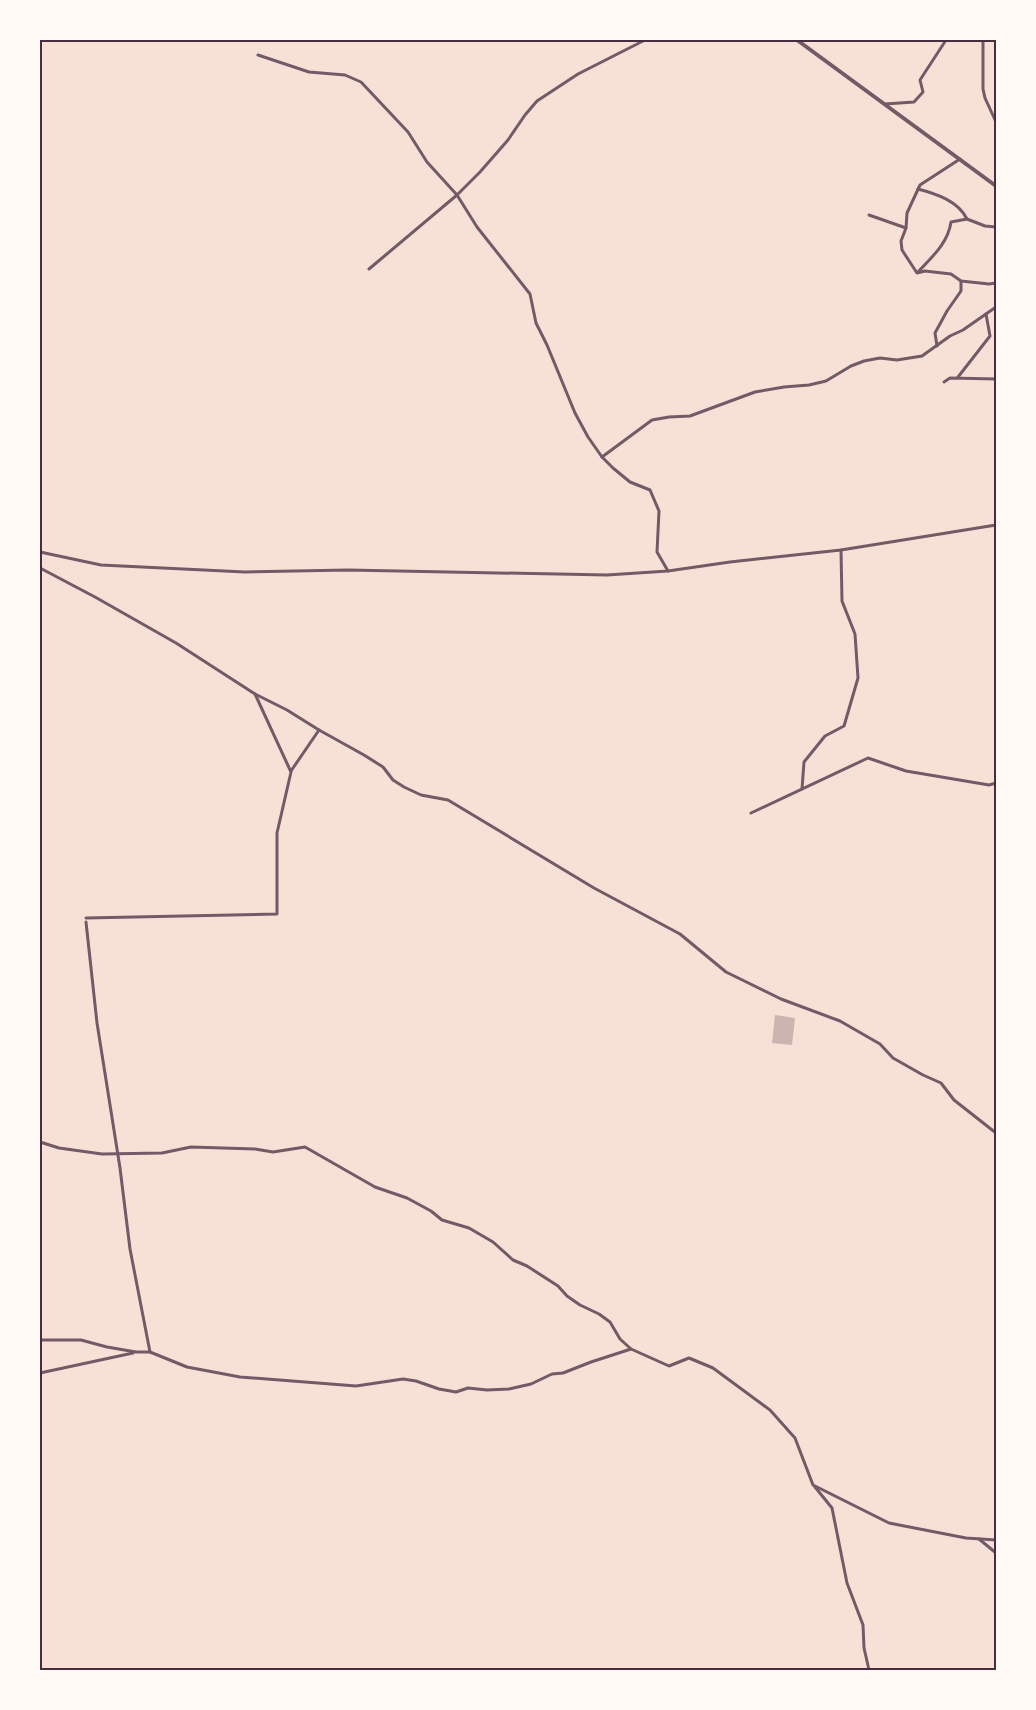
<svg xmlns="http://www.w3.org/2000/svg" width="1036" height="1710" font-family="Figtree,sans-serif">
  <rect width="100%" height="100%" fill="#f7e1d7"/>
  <polygon fill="#ccb4b1" points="775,1015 795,1018 792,1045 772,1043"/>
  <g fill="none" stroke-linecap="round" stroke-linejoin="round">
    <g stroke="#755966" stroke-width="3">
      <polyline points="983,40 983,89 985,98 996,122"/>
      <polyline points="258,55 309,72 345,75 361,82 408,132 427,162 457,195 477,227 530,294 536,323 547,345 575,413 588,437 602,457 613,468 630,482 650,490 659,511 657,552 668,571"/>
      <polyline points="885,104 914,102 923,92 920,80 946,40"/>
      <polyline points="960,159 920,185 907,213 906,228 901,241 902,250 917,273 925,271 951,274 961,281 989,284 996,283"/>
      <path d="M918 189C937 194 958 201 967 219"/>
      <polyline points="869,215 906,228"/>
      <polyline points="369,269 457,195 480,172 508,140 525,115 537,101 578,74 645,40"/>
      <path d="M918 272C932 257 948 243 951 222L967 219 985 226 996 227"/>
      <polyline points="937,346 935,333 947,311 961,291 961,281"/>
      <polyline points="958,377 990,336 986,314"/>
      <polyline points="944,382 950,378 996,379"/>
      <polyline points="602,457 652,420 669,417 690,416 755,392 784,387 809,385 826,381 851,366 864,361 880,358 897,360 922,356 950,336 963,330 996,307"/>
      <polyline points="40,552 101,565 245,572 348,570 607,575 668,571 730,562 841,550 996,525"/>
      <polyline points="40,568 95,597 176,643 255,694 287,710 319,730 364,755 383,767 393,780 404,787 421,795 448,800 594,888 680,934 726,972 781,999 840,1021 880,1044 893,1058 923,1075 941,1083 954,1100 996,1133"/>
      <polyline points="291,771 319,730"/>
      <polyline points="802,789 804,762 825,736 844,726 858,678 855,634 842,601 841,550"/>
      <polyline points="751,813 868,758 906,771 989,785 996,783"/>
      <polyline points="86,918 277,914 277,833 291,772 255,694"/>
      <polyline points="86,922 97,1023 120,1168 130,1249 150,1352"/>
      <polyline points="40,1142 59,1148 102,1154 162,1153 191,1147 255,1149 273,1152 305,1147 375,1187 407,1198 431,1211 442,1220 469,1228 493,1242 513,1260 527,1266 558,1286 567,1296 580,1305 599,1314 610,1322 620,1339 631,1349"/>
      <polyline points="40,1340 81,1340 107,1347 136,1352 150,1352 187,1367 240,1377 356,1386 403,1379 416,1381 439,1389 456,1392 468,1388 487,1390 509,1389 531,1384 552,1374 563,1373 591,1362 631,1349 669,1366 689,1358 713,1368 770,1410 795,1438 813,1485 889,1523 966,1538 996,1540"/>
      <polyline points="40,1373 133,1353"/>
      <polyline points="815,1487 832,1508 847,1583 863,1625 864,1648 869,1670"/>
      <polyline points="979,1539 996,1553"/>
    </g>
    <polyline stroke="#755966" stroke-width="4" points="797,40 996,186"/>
  </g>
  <rect width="1036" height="1710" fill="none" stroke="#fffaf5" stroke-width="82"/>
  <rect x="41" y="41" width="954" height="1628" fill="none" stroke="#4a2c40" stroke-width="2"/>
</svg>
